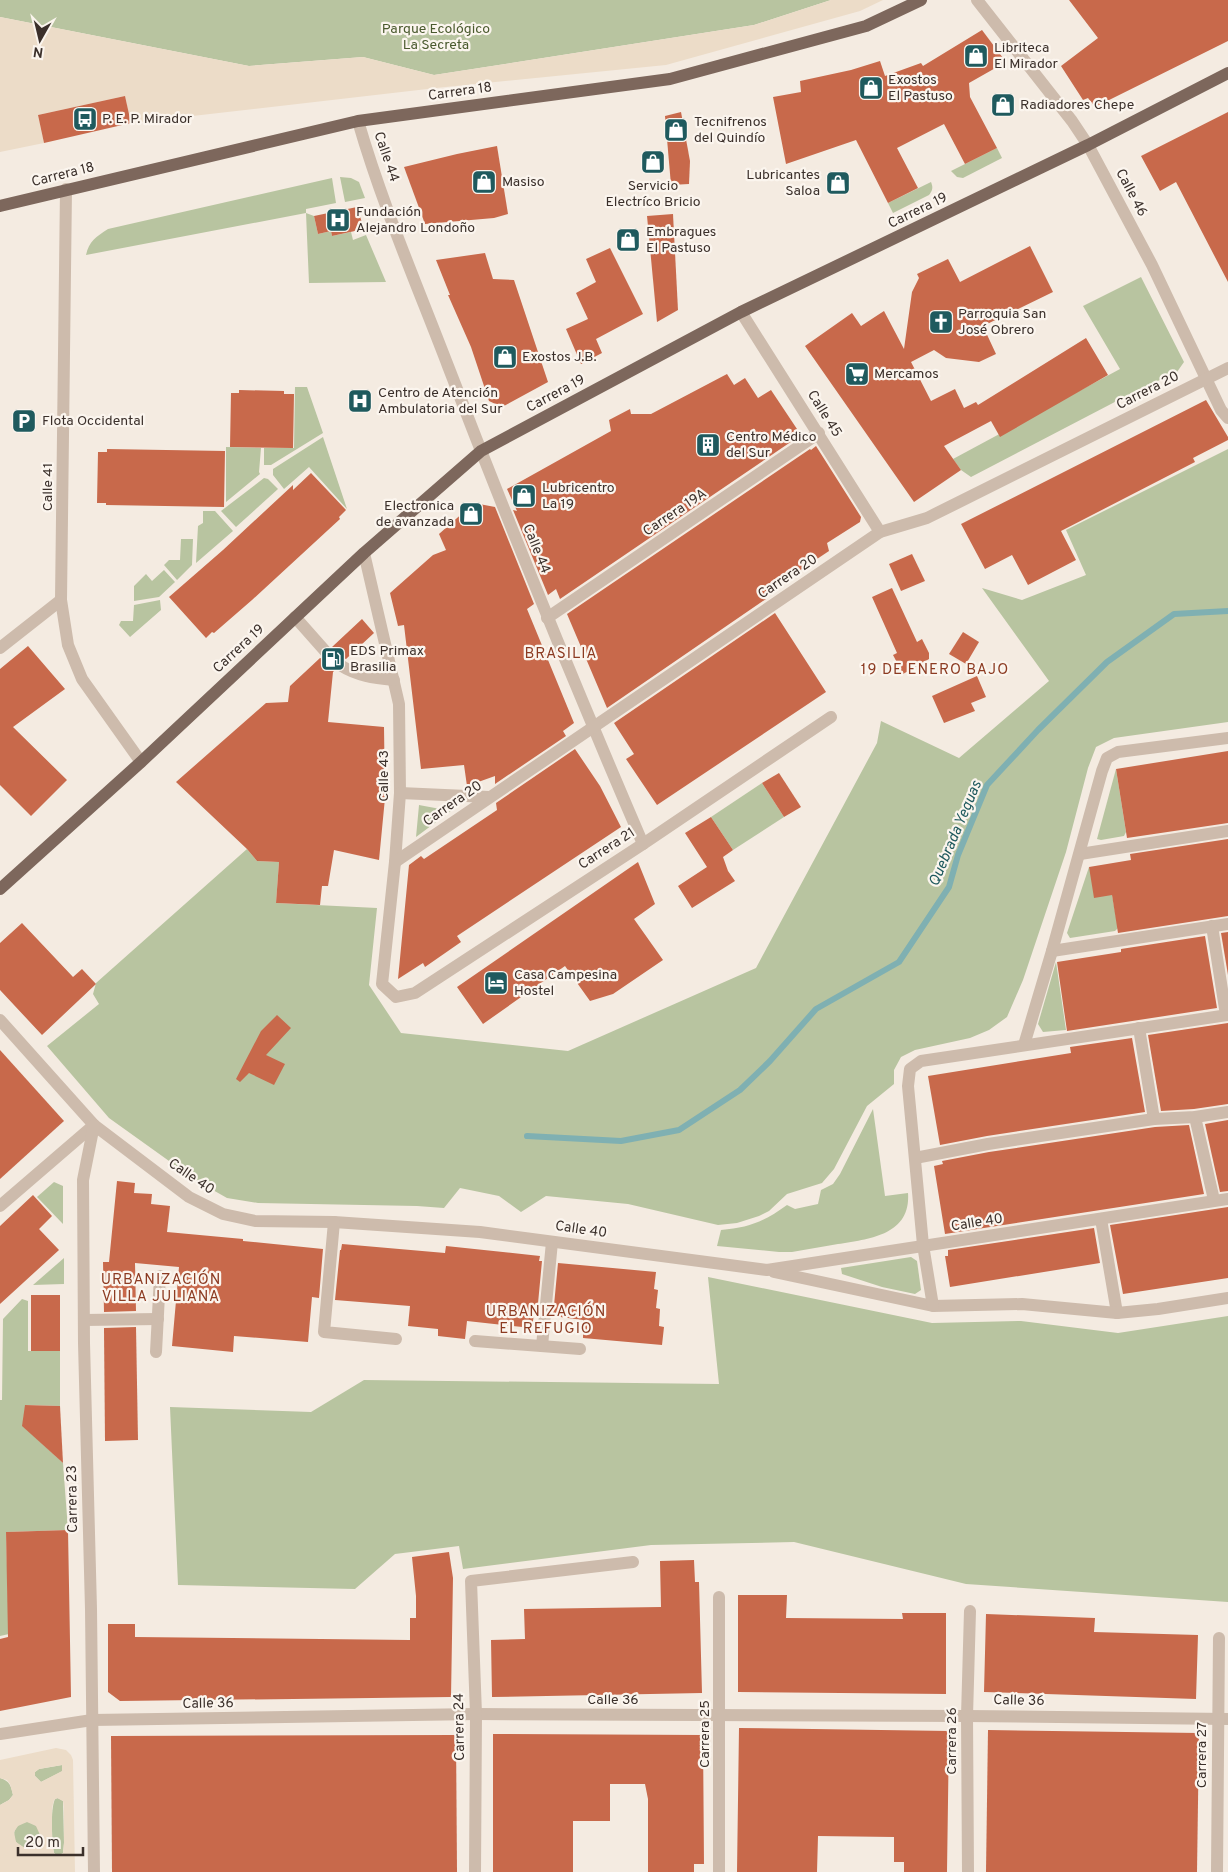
<svg xmlns="http://www.w3.org/2000/svg" width="1228" height="1872" font-family="Overpass,sans-serif">
  <rect width="100%" height="100%" fill="#f4ebe1"/>
  <g fill="#b8c4a0">
    <polygon points="0,0 831,0 754,25 434,75 363,57 249,66 0,17"/>
    <polygon points="997,148 1002,158 963,178 957,177 951,171"/>
    <polygon points="340,177 351,178 359,182 365,198 345,202"/>
    <path d="M332 178 336 203 306 209V213L314 216 318 234 331 231 332 236 351 232 353 240 366 235 386 282 309 283 306 213 86 255C89 241 96 237 108 229Z"/>
    <path d="M931 182C933 187 933 190 929 195L893 213 888 203Z"/>
    <polygon points="1141,277 1184,362 1177,372 1134,392 971,477 961,470 953,459 1120,369 1083,306"/>
    <polygon points="295,387 307,387 323,433 271,465 264,465 264,448 294,448"/>
    <polygon points="323,437 347,509 309,467 284,489 273,475 273,469"/>
    <polygon points="226,447 261,448 259,472 260,474 226,502"/>
    <polygon points="1228,449 1228,722 1114,738 1096,747 1088,768 1066,852 1023,980 1007,1017 989,1030 970,1038 915,1050 901,1057 894,1070 894,1084 867,1106 834,1169 822,1183 787,1194 769,1211 759,1216 737,1223 718,1225 628,1204 546,1196 521,1212 499,1196 460,1188 444,1208 417,1206 258,1203 227,1198 197,1181 109,1118 47,1046 99,1004 93,994 96,983 247,849 257,861 279,862 276,903 377,908 369,985 401,1033 568,1051 756,968 877,743 881,721 959,758 1049,681 982,588 1022,600 1086,575 1066,530"/>
    <polygon points="264,478 268,479 278,489 236,527 221,511"/>
    <polygon points="203,511 215,511 233,531 196,563 198,526 203,523"/>
    <polygon points="181,539 193,539 192,565 177,580 164,565 169,560 180,560"/>
    <polygon points="164,570 175,582 159,597 134,601 134,586 146,574 152,581"/>
    <polygon points="160,600 161,610 130,637 119,625 121,621 133,621 134,605"/>
    <polygon points="1116,769 1126,832 1124,836 1101,840 1097,839"/>
    <polygon points="762,783 784,817 733,850 711,817"/>
    <polygon points="419,805 451,811 416,837"/>
    <polygon points="1089,867 1112,895 1118,928 1115,931 1070,938 1067,933"/>
    <polygon points="1056,962 1066,1030 1043,1032 1038,1024"/>
    <path d="M873 1109 885 1196 908 1193C911 1235 869 1239 838 1244 823 1247 807 1249 792 1252H779L717 1246 721 1230C749 1228 765 1221 787 1205L795 1209 818 1204 821 1190 833 1184 840 1174Z"/>
    <polygon points="54,1182 63,1186 63,1224 37,1197"/>
    <polygon points="911,1257 917,1261 921,1290 915,1294 882,1287 842,1274 841,1268"/>
    <polygon points="64,1258 64,1284 33,1285"/>
    <polygon points="708,1277 932,1323 1021,1321 1118,1333 1228,1316 1228,1602 966,1584 794,1542 651,1545 463,1569 459,1546 395,1554 355,1589 178,1585 170,1407 311,1412 364,1380 719,1384"/>
    <polygon points="22,1299 28,1301 28,1351 60,1351 60,1406 26,1405 23,1426 63,1463 68,1530 6,1532 9,1634 0,1636 0,1400 2,1400 3,1319"/>
    <polygon points="62,1765 63,1771 41,1782 35,1776 35,1772 39,1769"/>
    <path d="M0 1778C10 1781 11 1786 13 1795L9 1800 0 1805Z"/>
    <path d="M58 1798 63 1801 64 1843 63 1853 58 1856 54 1853C52 1841 50 1810 55 1799Z"/>
    <circle cx="27" cy="1835" r="13"/>
  </g>
  <g fill="#ecdcc8" fill-rule="evenodd">
    <polygon points="831,0 883,0 860,11 666,65 436,88 131,123 125,96 38,115 44,143 0,152 0,17 249,66 363,57 434,75 754,25"/>
    <path d="M56 1748 66 1750 71 1755 73 1760 75 1872H0V1805L9 1800 13 1795 10 1784 7 1780 0 1778V1760ZM62 1765V1771L41 1782 35 1776V1772L39 1769ZM57 1798 63 1801 64 1807V1843L63 1853 58 1856 54 1853 52 1844V1808L54 1800ZM27 1822 36 1826 40 1835 38 1842 35 1846 25 1848 16 1842 14 1832 18 1826Z"/>
  </g>
  <g fill="none" stroke-linecap="round" stroke-linejoin="round">
    <polyline stroke="#7fb0b2" stroke-width="6" points="527,1136 621,1141 679,1130 740,1090 770,1061 816,1009 899,962 949,887 958,855 987,785 1038,730 1107,662 1174,614 1228,611"/>
  </g>
  <g fill="#c8694b">
    <polygon points="1069,0 1228,0 1228,41 1095,107 1088,98 1083,100 1061,66 1098,38"/>
    <polygon points="982,30 1006,62 969,83 970,97 997,148 965,164 944,124 897,148 918,188 888,203 856,140 786,164 773,97 801,92 800,81 851,70 880,61 885,76 921,63 923,66"/>
    <polygon points="125,96 131,123 44,143 38,115"/>
    <polygon points="681,112 690,161 689,184 671,185 665,116"/>
    <polygon points="1228,112 1228,282 1176,182 1160,191 1141,156"/>
    <polygon points="497,146 508,214 494,218 425,224 404,167 457,154"/>
    <polygon points="357,207 364,229 332,236 331,231 318,234 314,216"/>
    <polygon points="673,214 678,310 657,322 647,216"/>
    <polygon points="1030,246 1053,292 983,326 996,354 979,362 946,358 934,350 911,362 931,401 955,389 964,408 976,402 978,405 1086,338 1108,375 1000,437 991,421 944,446 961,470 914,502 805,346 852,313 861,326 884,311 904,349 912,292 919,278 917,274 948,259 960,282"/>
    <polygon points="610,248 643,314 596,339 602,353 581,364 566,329 588,319 576,293 596,282 586,259"/>
    <polygon points="485,253 493,279 514,280 548,382 502,407 489,401 471,347 448,295 450,295 436,260"/>
    <polygon points="727,374 734,385 745,378 758,398 771,390 801,435 560,599 556,589 548,595 513,510 517,511 507,489 611,431 609,420 630,409 631,414 651,414"/>
    <polygon points="239,390 284,391 284,394 294,394 293,448 230,447 231,393 239,393"/>
    <polygon points="1206,400 1228,437 1228,440 1193,458 1195,462 1061,531 1076,560 1028,585 1012,555 985,569 961,524"/>
    <polygon points="816,446 861,517 860,522 827,543 829,551 763,595 766,599 607,708 567,614 810,449 811,450"/>
    <polygon points="107,449 225,451 224,507 106,505 106,503 97,503 98,452 107,452"/>
    <polygon points="311,473 346,510 339,517 340,519 252,600 214,633 212,632 206,638 169,597 223,550 293,485 293,490"/>
    <polygon points="474,503 495,507 534,604 527,609 574,723 563,731 566,736 495,784 495,776 467,786 464,765 421,769 404,625 398,626 390,593 433,555 446,550 439,534"/>
    <polygon points="912,554 925,581 901,591 889,564"/>
    <polygon points="892,588 917,642 922,639 929,653 929,659 903,674 893,655 897,653 872,597"/>
    <polygon points="775,613 826,692 657,805 626,759 634,754 614,723"/>
    <polygon points="362,619 374,633 346,659 340,657 333,661 332,665 334,671 333,672 328,722 384,727 385,798 379,860 334,850 328,886 322,886 320,905 276,903 279,862 257,861 247,849 176,782 266,703 288,702 290,686 320,658 327,660 332,658 334,651 332,647"/>
    <polygon points="963,632 979,642 966,664 949,654"/>
    <polygon points="28,646 65,689 13,727 67,780 31,816 0,785 0,669"/>
    <polygon points="977,676 986,697 971,703 975,711 944,723 932,696"/>
    <polygon points="575,749 600,786 621,827 457,936 461,942 425,967 423,963 398,979 409,865 421,856 424,859 497,810 496,803"/>
    <polygon points="1228,751 1228,823 1127,838 1116,769"/>
    <polygon points="779,773 801,807 784,817 762,783"/>
    <polygon points="711,817 733,850 723,857 728,871 735,881 692,908 678,886 707,867 685,833"/>
    <polygon points="1228,839 1228,916 1118,933 1112,895 1094,898 1089,867 1131,860 1130,854"/>
    <polygon points="638,862 655,904 634,919 663,960 613,994 590,1001 565,966 483,1024 457,987"/>
    <polygon points="22,923 73,977 82,969 96,984 42,1035 0,990 0,943"/>
    <polygon points="1228,932 1228,975 1221,933"/>
    <polygon points="1205,936 1217,1008 1067,1031 1057,962 1121,952 1121,949"/>
    <polygon points="277,1015 291,1028 266,1055 285,1064 274,1085 249,1073 240,1082 236,1079 261,1031"/>
    <polygon points="1228,1023 1228,1104 1194,1109 1161,1111 1148,1035"/>
    <polygon points="1132,1038 1145,1112 987,1136 940,1145 928,1076 1071,1053 1070,1047"/>
    <polygon points="0,1050 64,1121 0,1179"/>
    <polygon points="1228,1120 1228,1191 1220,1192 1205,1124"/>
    <polygon points="1189,1125 1204,1194 945,1234 934,1166 943,1164 942,1161 989,1152 1155,1127"/>
    <polygon points="117,1181 135,1183 134,1193 152,1194 151,1204 170,1206 167,1232 243,1239 243,1241 323,1249 319,1298 312,1297 308,1342 234,1336 233,1352 172,1346 179,1267 135,1263 136,1311 104,1312 103,1262 109,1262"/>
    <polygon points="33,1195 52,1216 39,1229 59,1250 0,1304 0,1226"/>
    <polygon points="1228,1207 1228,1278 1123,1294 1110,1225"/>
    <polygon points="1094,1228 1100,1263 950,1287 945,1256 948,1256 948,1250"/>
    <polygon points="342,1244 445,1253 446,1246 540,1256 539,1261 542,1261 537,1314 534,1314 532,1328 467,1321 465,1339 438,1336 438,1329 408,1326 410,1306 335,1300 340,1250 341,1250"/>
    <polygon points="558,1263 656,1272 654,1289 658,1290 656,1308 660,1309 659,1326 664,1327 662,1345 583,1338 583,1320 553,1316"/>
    <rect x="31" y="1295" width="29" height="56"/>
    <polygon points="136,1327 138,1440 105,1441 104,1330 104,1328"/>
    <polygon points="25,1405 60,1406 63,1463 22,1426"/>
    <polygon points="68,1530 71,1697 0,1711 0,1639 8,1637 6,1532"/>
    <polygon points="449,1552 453,1578 451,1697 120,1701 108,1692 108,1624 135,1624 135,1637 410,1640 410,1618 416,1618 416,1596 412,1557"/>
    <polygon points="694,1560 695,1582 699,1582 702,1693 492,1697 491,1640 525,1639 524,1609 661,1607 660,1561"/>
    <polygon points="738,1595 787,1595 786,1618 903,1619 902,1613 946,1613 946,1694 738,1692"/>
    <polygon points="986,1614 1095,1618 1094,1632 1198,1635 1196,1699 984,1692"/>
    <polygon points="739,1728 949,1731 947,1872 904,1872 904,1862 894,1862 894,1837 818,1836 817,1872 737,1872"/>
    <polygon points="988,1730 1199,1733 1197,1872 986,1872"/>
    <polygon points="493,1734 703,1735 704,1864 694,1864 694,1872 648,1872 648,1799 645,1784 610,1784 610,1821 573,1821 573,1872 493,1872"/>
    <polygon points="456,1735 457,1872 112,1872 111,1736"/>
  </g>
  <g fill="none" stroke-linecap="round" stroke-linejoin="round">
    <polyline stroke="#cfc6bd" stroke-width="12" stroke-dasharray="12 6" stroke-linecap="butt" points="326,652 340,665"/>
    <g stroke="#cdbbac" stroke-width="12">
      <polyline points="977,0 1072,121 1088,145 1152,265 1221,410 1228,418"/>
      <path d="M358 121C382 204 417 285 448 366 510 527 575 686 643 844"/>
      <polyline points="66,189 61,600 68,645 82,679 141,762"/>
      <polyline points="741,312 880,532"/>
      <polyline points="364,553 399,704 400,793 395,862 382,984 396,997 415,993 643,844 831,717"/>
      <polyline points="295,617 326,652"/>
      <polyline points="547,618 819,433"/>
      <polyline points="0,648 61,600"/>
      <path d="M340 665C357 676 374 678 394 680"/>
      <polyline points="400,793 489,797"/>
      <polyline points="1080,854 1228,831"/>
      <polyline points="395,862 880,532 927,518 1228,368"/>
      <polyline points="1212,926 1226,1015"/>
      <polyline points="1052,951 1228,924"/>
      <polyline points="0,1020 94,1125 189,1197 223,1214 255,1221 334,1222 480,1232 767,1270 1228,1199"/>
      <polyline points="1139,1028 1154,1119"/>
      <polyline points="1024,1045 1052,951 1102,771 1107,758 1118,752 1228,738"/>
      <polyline points="1195,1117 1214,1200"/>
      <polyline points="915,1158 988,1144 1154,1119 1195,1117 1228,1112"/>
      <polyline points="0,1206 94,1125"/>
      <polyline points="1101,1219 1117,1313"/>
      <polyline points="334,1222 324,1332 396,1339"/>
      <polyline points="774,1272 933,1306 1022,1304 1117,1313 1158,1309 1228,1298"/>
      <polyline points="933,1306 923,1245 908,1086 910,1069 921,1061 1228,1015"/>
      <polyline points="84,1320 158,1319"/>
      <polyline points="475,1341 580,1349"/>
      <polyline points="542,1346 552,1242"/>
      <polyline points="156,1352 160,1276"/>
      <polyline points="0,1734 92,1720 476,1714 967,1716 1228,1719"/>
      <polyline points="94,1872 91,1609 84,1343 83,1180 94,1125"/>
      <polyline points="475,1872 476,1714 471,1581 633,1562"/>
      <polyline points="719,1872 719,1597"/>
      <polyline points="968,1872 967,1716 970,1611"/>
      <polyline points="1217,1872 1219,1638"/>
    </g>
    <g stroke="#7d675c" stroke-width="12">
      <polyline points="0,206 358,121 670,79 866,26 921,0"/>
      <polyline points="0,889 141,762 364,553 481,451 741,312 1088,145 1228,73"/>
    </g>
  </g>
  <defs>
    <symbol id="shop-square" viewBox="-11 -11 22 22"><rect x="-9" y="-9" width="18" height="18" rx="4" fill="#1f5a5e" stroke="#fbf5ee"/><path d="M-5-2.5h2.3a2.7 3.5 0 0 1 5.4 0H5L5.5 6h-11ZM-1.5-2.5h3a1.5 2.3 0 0 0-3 0Z" fill="#fff"/></symbol>
    <symbol id="bus-square" viewBox="-11 -11 22 22"><rect x="-9" y="-9" width="18" height="18" rx="4" fill="#1f5a5e" stroke="#fbf5ee"/><path d="M-5-6H5V4H4V6H2V4H-2V6H-4V4H-5ZM-3.5-4V0h7V-4ZM-3.5 1.2v1.5H-2V1.2ZM2 1.2v1.5H3.5V1.2Z" fill="#fff"/></symbol>
    <symbol id="hospital-square" viewBox="-11 -11 22 22"><rect x="-9" y="-9" width="18" height="18" rx="4" fill="#1f5a5e" stroke="#fbf5ee"/><path d="M-5-5h3v3.5h4V-5h3V5h-3V1.5h-4V5h-3Z" fill="#fff"/></symbol>
    <symbol id="church-square" viewBox="-11 -11 22 22"><rect x="-9" y="-9" width="18" height="18" rx="4" fill="#1f5a5e" stroke="#fbf5ee"/><path d="M-1.2-6h2.4v3.5h3.3v2.4h-3.3V6h-2.4V-.1h-3.3v-2.4h3.3Z" fill="#fff"/></symbol>
    <symbol id="supermarket-square" viewBox="-11 -11 22 22"><rect x="-9" y="-9" width="18" height="18" rx="4" fill="#1f5a5e" stroke="#fbf5ee"/><path d="M-6-5.5h2.5l.6 2H6L4.5 2H-2.5L-4.4-4H-6ZM-1.5 3.2a1.3 1.3 0 1 0 .1 0ZM3 3.2a1.3 1.3 0 1 0 .1 0Z" fill="#fff"/></symbol>
    <symbol id="parking-square" viewBox="-11 -11 22 22"><rect x="-9" y="-9" width="18" height="18" rx="4" fill="#1f5a5e" stroke="#fbf5ee"/><path d="M-3.5-5.5H1a3.5 3.5 0 0 1 0 7H-1V5.5H-3.5ZM-1-3.4V-.6H.8a1.4 1.4 0 0 0 0-2.8Z" fill="#fff"/></symbol>
    <symbol id="building-square" viewBox="-11 -11 22 22"><rect x="-9" y="-9" width="18" height="18" rx="4" fill="#1f5a5e" stroke="#fbf5ee"/><path d="M-4-6H4V6H1V3H-1V6H-4ZM-2.5-4.3h1.7v1.8h-1.7ZM.8-4.3h1.7v1.8H.8ZM-2.5-1h1.7V.8h-1.7ZM.8-1h1.7V.8H.8Z" fill="#fff"/></symbol>
    <symbol id="fuel-square" viewBox="-11 -11 22 22"><rect x="-9" y="-9" width="18" height="18" rx="4" fill="#1f5a5e" stroke="#fbf5ee"/><path d="M-5.5-6h7V0h2V4h1.3V-2.5L3-4.5l.8-.8L6-3V5H2.5V1h-1V6h-7ZM-4.2-4.7v3.2H.2V-4.7Z" fill="#fff"/></symbol>
    <symbol id="hotel-square" viewBox="-11 -11 22 22"><rect x="-9" y="-9" width="18" height="18" rx="4" fill="#1f5a5e" stroke="#fbf5ee"/><path d="M-6-4.5h1.5V1H6V5H4.5V3h-9V5H-6ZM-4 0a1.8 1.8 0 1 1 3.6 0ZM.5 0V-2.5h3Q6-2.5 6 0Z" fill="#fff"/></symbol>
  </defs>
  <g fill-rule="evenodd">
    <use href="#shop-square" x="962" y="42" width="28" height="28"/>
    <use href="#shop-square" x="857" y="74" width="28" height="28"/>
    <use href="#shop-square" x="989" y="91" width="28" height="28"/>
    <use href="#bus-square" x="71" y="105" width="28" height="28"/>
    <use href="#shop-square" x="662" y="116" width="28" height="28"/>
    <use href="#shop-square" x="639" y="148" width="28" height="28"/>
    <use href="#shop-square" x="470" y="168" width="28" height="28"/>
    <use href="#shop-square" x="824" y="169" width="28" height="28"/>
    <use href="#hospital-square" x="324" y="206" width="28" height="28"/>
    <use href="#shop-square" x="614" y="226" width="28" height="28"/>
    <use href="#church-square" x="927" y="308" width="28" height="28"/>
    <use href="#shop-square" x="491" y="343" width="28" height="28"/>
    <use href="#supermarket-square" x="843" y="360" width="28" height="28"/>
    <use href="#hospital-square" x="346" y="387" width="28" height="28"/>
    <use href="#parking-square" x="10" y="407" width="28" height="28"/>
    <use href="#building-square" x="694" y="431" width="28" height="28"/>
    <use href="#shop-square" x="510" y="482" width="28" height="28"/>
    <use href="#shop-square" x="457" y="500" width="28" height="28"/>
    <use href="#fuel-square" x="319" y="645" width="28" height="28"/>
    <use href="#hotel-square" x="482" y="969" width="28" height="28"/>
  </g>
  <g text-anchor="middle" dominant-baseline="central" stroke-width="4.5" stroke-linejoin="round" paint-order="stroke">
    <g font-size="14" fill="#4a5a2e" stroke="#fbf5ee">
      <text x="436" y="29">Parque Ecológico<tspan x="436" dy="16">La Secreta</tspan></text>
    </g>
    <g font-size="14" fill="#3b302b" stroke="#fbf5ee" text-anchor="start">
      <text x="994" y="48">Libriteca<tspan x="994" dy="16">El Mirador</tspan></text>
      <text x="888" y="80">Exostos<tspan x="888" dy="16">El Pastuso</tspan></text>
      <text x="1020" y="105">Radiadores Chepe</text>
      <text x="102" y="119">P. E. P. Mirador</text>
      <text x="694" y="122">Tecnifrenos<tspan x="694" dy="16">del Quindío</tspan></text>
      <text x="820" y="175" text-anchor="end">Lubricantes<tspan x="820" dy="16">Saloa</tspan></text>
      <text x="502" y="182">Masiso</text>
      <text x="653" y="186" text-anchor="middle">Servicio<tspan x="653" dy="16">Electríco Bricio</tspan></text>
      <text x="356" y="212">Fundación<tspan x="356" dy="16">Alejandro Londoño</tspan></text>
      <text x="646" y="232">Embragues<tspan x="646" dy="16">El Pastuso</tspan></text>
      <text x="958" y="314">Parroquia San<tspan x="958" dy="16">José Obrero</tspan></text>
      <text x="522" y="357">Exostos J.B.</text>
      <text x="874" y="374">Mercamos</text>
      <text x="378" y="393">Centro de Atención<tspan x="378" dy="16">Ambulatoria del Sur</tspan></text>
      <text x="42" y="421">Flota Occidental</text>
      <text x="726" y="437">Centro Médico<tspan x="726" dy="16">del Sur</tspan></text>
      <text x="542" y="488">Lubricentro<tspan x="542" dy="16">La 19</tspan></text>
      <text x="454" y="506" text-anchor="end">Electronica<tspan x="454" dy="16">de avanzada</tspan></text>
      <text x="350" y="651">EDS Primax<tspan x="350" dy="16">Brasilia</tspan></text>
      <text x="514" y="975">Casa Campesina<tspan x="514" dy="16">Hostel</tspan></text>
    </g>
    <g font-size="14" fill="#3b302b" stroke="#fbf5ee">
      <text transform="translate(460 92) rotate(-8)">Carrera 18</text>
      <text transform="translate(386 157) rotate(71)">Calle 44</text>
      <text transform="translate(63 175) rotate(-14)">Carrera 18</text>
      <text transform="translate(1131 193) rotate(62)">Calle 46</text>
      <text transform="translate(918 211) rotate(-26)">Carrera 19</text>
      <text transform="translate(1148 391) rotate(-27)">Carrera 20</text>
      <text transform="translate(556 394) rotate(-28)">Carrera 19</text>
      <text transform="translate(824 414) rotate(58)">Calle 45</text>
      <text transform="translate(48 487) rotate(-90)">Calle 41</text>
      <text transform="translate(675 513) rotate(-34)">Carrera 19A</text>
      <text transform="translate(536 549) rotate(68)">Calle 44</text>
      <text transform="translate(788 577) rotate(-34)">Carrera 20</text>
      <text transform="translate(239 649) rotate(-43)">Carrera 19</text>
      <text transform="translate(384 776) rotate(-90)">Calle 43</text>
      <text transform="translate(453 804) rotate(-35)">Carrera 20</text>
      <text transform="translate(607 849) rotate(-33)">Carrera 21</text>
      <text transform="translate(191 1177) rotate(34)">Calle 40</text>
      <text transform="translate(977 1223) rotate(-9)">Calle 40</text>
      <text transform="translate(581 1230) rotate(8)">Calle 40</text>
      <text transform="translate(73 1499) rotate(-91)">Carrera 23</text>
      <text x="613" y="1700">Calle 36</text>
      <text transform="translate(1019 1701) rotate(1)">Calle 36</text>
      <text transform="translate(208 1704) rotate(-1)">Calle 36</text>
      <text transform="translate(460 1727) rotate(-91)">Carrera 24</text>
      <text transform="translate(705 1734) rotate(-90)">Carrera 25</text>
      <text transform="translate(952 1741) rotate(-90)">Carrera 26</text>
      <text transform="translate(1202 1755) rotate(-90)">Carrera 27</text>
    </g>
    <g font-size="15" letter-spacing="1" fill="#8c3b22" stroke="#fbf5ee">
      <text x="561" y="654">BRASILIA</text>
      <text x="935" y="670">19 DE ENERO BAJO</text>
      <text x="161" y="1280">URBANIZACIÓN<tspan x="161" dy="17">VILLA JULIANA</tspan></text>
      <text x="546" y="1312">URBANIZACIÓN<tspan x="546" dy="17">EL REFUGIO</tspan></text>
    </g>
    <g font-size="15" font-style="italic" fill="#1f5a5e" stroke="#fbf5ee">
      <text transform="translate(956 834) rotate(-67)">Quebrada Yeguas</text>
    </g>
  </g>
  <g transform="translate(40 40) rotate(188)" stroke="#fbf5ee" stroke-width="4" paint-order="stroke">
  <path d="M0-4L9 19L0 12L-9 19Z" fill="#3b302b"/>
  <text y="-8" font-size="14" font-weight="bold" text-anchor="middle" fill="#3b302b">N</text>
  </g>
  <path d="M18 1847v8h65v-8" fill="none" stroke="#3b302b" stroke-width="2.5"/>
  <text x="25" y="1847" font-size="15" fill="#3b302b" stroke="#fbf5ee" stroke-width="4" paint-order="stroke">20 m</text>
</svg>
